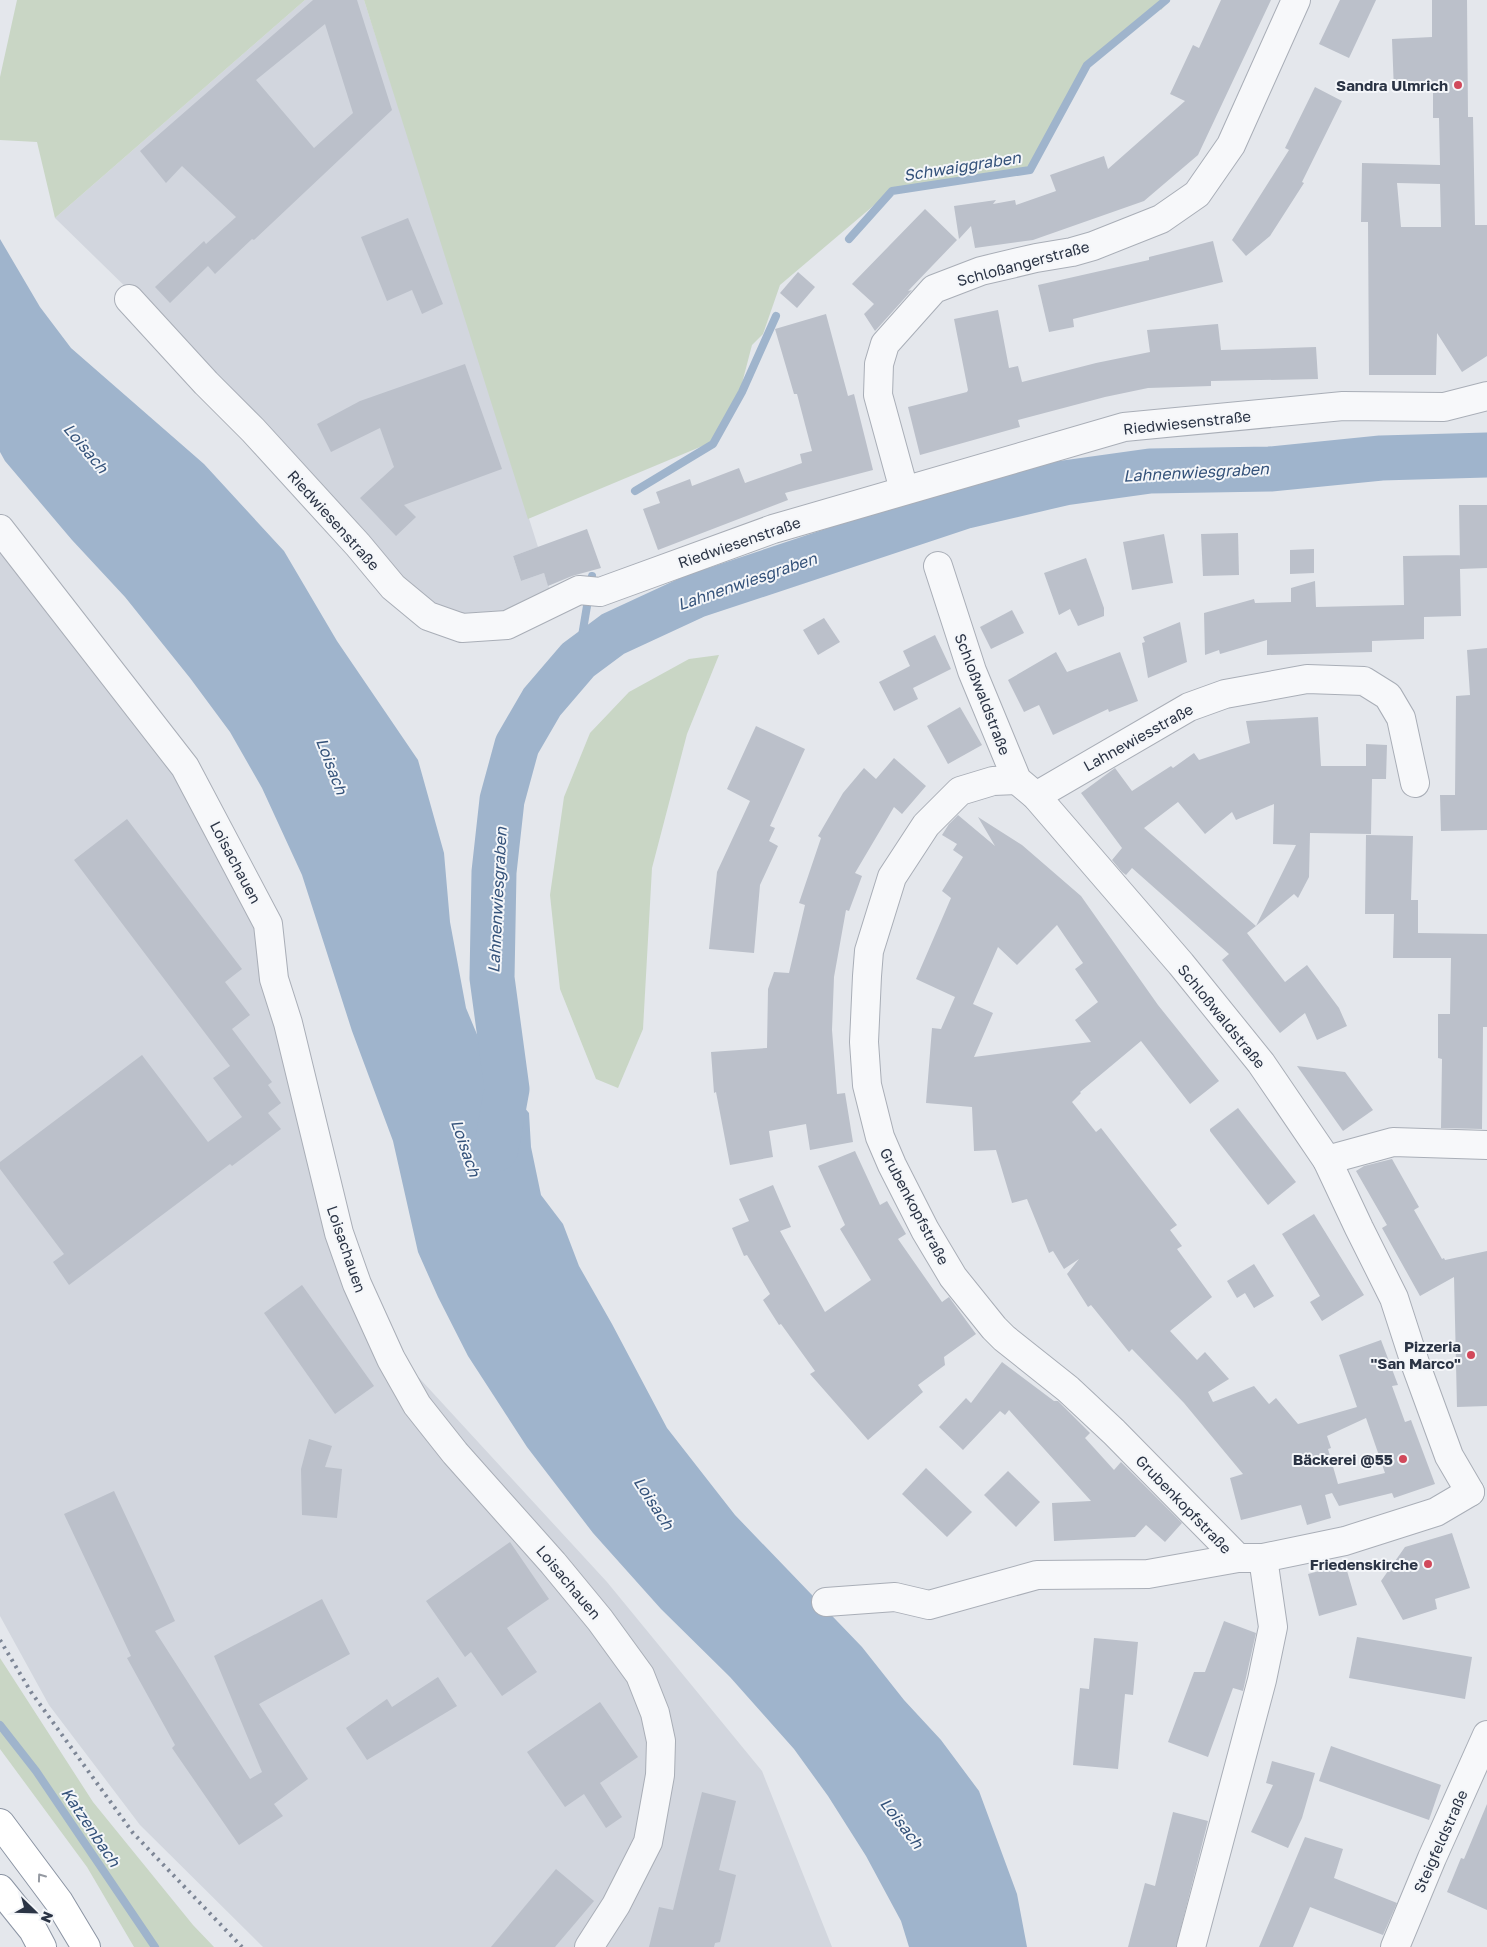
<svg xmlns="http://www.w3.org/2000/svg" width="1487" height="1947" font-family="'Golos Text',sans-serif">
  <rect width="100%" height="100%" fill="#e4e7ec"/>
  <g fill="#d2d6de">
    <polygon points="305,0 364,0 396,99 538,547 513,556 521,581 544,573 553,599 504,622 432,613 139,300 55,218"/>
    <polygon points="0,519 274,922 341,1214 410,1368 607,1582 762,1771 832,1947 263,1947 140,1825 49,1705 0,1616"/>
  </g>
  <g fill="#c9d6c5">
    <polygon points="17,0 305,0 55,218 37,142 0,140 0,77"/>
    <polygon points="364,0 1170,0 1161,10 1159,5 1085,65 1029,169 892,190 780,285 763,334 752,345 740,391 712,442 528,519"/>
    <polygon points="719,655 687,734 652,868 643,1029 618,1088 596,1079 560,989 550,895 564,797 590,733 629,692 689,659"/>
    <polygon points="0,1658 93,1802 193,1925 214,1947 134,1947 87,1867 0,1749"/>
  </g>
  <polygon fill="#9fb4cc" points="0,239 40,307 71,348 204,464 284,551 337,641 418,760 444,853 450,922 466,1008 491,1068 529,1113 531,1147 541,1195 563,1224 579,1266 612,1324 667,1428 735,1515 862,1647 904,1700 941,1740 979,1791 1017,1894 1027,1947 909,1947 901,1921 866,1856 828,1796 794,1749 730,1677 661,1609 593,1533 527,1447 468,1356 438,1297 418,1252 393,1141 352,1031 302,875 262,788 230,732 190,678 125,597 72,540 5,461 0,452"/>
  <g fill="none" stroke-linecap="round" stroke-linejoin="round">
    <g stroke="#9fb4cc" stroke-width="8">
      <polyline points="849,239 892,191 1030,170 1087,65 1166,0"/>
      <polyline points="635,491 713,444 742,392 776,316"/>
      <polyline points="578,660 592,576"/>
      <polyline points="0,1725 36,1771 155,1947"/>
    </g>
    <polyline stroke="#9fb4cc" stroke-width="45" points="496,1149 507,1089 492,978 494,872 502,800 517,745 542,702 578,660 613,634 695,596 966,506 1064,483 1150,471 1270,469 1381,458 1487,455"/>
  </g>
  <g fill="#bbc0ca" fill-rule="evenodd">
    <path d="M313 0H357L392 110 254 240 252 239 215 274 208 266 170 303 155 287 204 241 206 244 236 217 182 166 166 183 140 151ZM325 24 353 113 314 148 256 80Z"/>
    <polygon points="1221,0 1271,0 1198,155 1144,201 1033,240 975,248 971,226 959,239 954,206 996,200 993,204 1015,200 1016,205 1056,191 1050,175 1104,156 1108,169 1185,101 1170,94 1193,45 1199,48"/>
    <polygon points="1340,0 1376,0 1349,58 1319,44"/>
    <path d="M1432 0H1467L1468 117H1473L1475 225H1487V356L1462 372 1437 333 1436 375H1369L1368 222H1361L1362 163 1440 165 1439 118H1433V89L1394 91 1392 39 1432 37ZM1397 183 1440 184 1441 227H1401Z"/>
    <polygon points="1315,87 1342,101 1302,182 1304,183 1270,236 1246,256 1232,240 1289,150 1285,148"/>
    <polygon points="925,209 957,240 908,291 912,290 875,331 864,314 874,304 852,284"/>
    <polygon points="408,218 443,304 422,314 412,290 387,301 361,237"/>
    <polygon points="1213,241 1223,282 1073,319 1074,327 1049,332 1038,285 1149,260 1149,257"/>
    <polygon points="798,272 815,287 797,308 780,293"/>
    <polygon points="998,310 1009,368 1018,366 1022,382 1096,363 1150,352 1147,330 1218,324 1221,350 1316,347 1318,379 1211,381 1211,386 1148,388 1105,397 1018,420 1020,427 920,455 908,407 967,392 968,390 954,319"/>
    <polygon points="826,314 848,396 854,394 873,470 785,493 788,500 658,550 643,509 660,503 656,492 690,479 692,486 739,468 745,483 802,463 800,454 812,451 797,394 794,394 775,329"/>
    <polygon points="465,364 502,469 404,505 416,517 396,536 360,498 394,467 380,428 331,452 317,424 360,401"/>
    <polygon points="1459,505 1487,505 1487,568 1460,569 1461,616 1424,617 1424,639 1372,641 1372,652 1267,655 1267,640 1220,654 1219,650 1205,655 1204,613 1254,599 1255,603 1291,602 1291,588 1315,581 1316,607 1404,605 1403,556 1460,555 1460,560"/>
    <polygon points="587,529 601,568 572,576 548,586 544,573 521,581 513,556"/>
    <polygon points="1238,533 1239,575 1203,576 1201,534"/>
    <polygon points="1164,534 1173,583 1132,590 1123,542"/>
    <polygon points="1314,549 1314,573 1290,574 1290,550"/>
    <polygon points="1086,558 1104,608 1104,616 1078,626 1070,609 1059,615 1044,573"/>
    <polygon points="1012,610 1024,633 991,649 980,627"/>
    <polygon points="824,618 840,642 818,655 803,630"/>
    <polygon points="1180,622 1187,662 1148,678 1142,643 1145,642 1143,637"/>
    <polygon points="935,635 951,669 913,688 918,699 894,711 879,682 910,666 903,651"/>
    <polygon points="1487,648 1487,830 1441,831 1440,795 1455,795 1456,696 1470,695 1467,650"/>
    <polygon points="1056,652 1067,672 1120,652 1138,701 1109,712 1108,709 1053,735 1039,705 1024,712 1008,680"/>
    <polygon points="960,707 982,745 948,764 927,726"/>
    <polygon points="1318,717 1321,766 1366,766 1366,744 1387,745 1386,779 1372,779 1371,834 1310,833 1309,877 1298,898 1294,894 1256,926 1296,845 1273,844 1274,804 1236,820 1232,812 1205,834 1178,802 1144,828 1256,926 1247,933 1285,982 1307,965 1339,1008 1347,1026 1317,1040 1305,1013 1280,1033 1222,960 1229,954 1132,868 1126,875 1122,872 1112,860 1122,848 1081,793 1115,768 1132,791 1171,766 1173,768 1194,753 1199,760 1250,743 1246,721"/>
    <polygon points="756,726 805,749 770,826 775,828 769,841 778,846 760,885 754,953 709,949 717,872 750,801 727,789"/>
    <polygon points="894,758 926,786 902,814 894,807 855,873 862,876 849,911 846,910 834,977 832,1030 837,1094 845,1093 853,1142 810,1150 806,1124 769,1131 773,1157 730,1165 716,1092 714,1093 711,1052 767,1048 768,989 774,972 789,973 805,905 799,903 821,838 818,836 843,793 864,768 876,779"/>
    <path d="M958 815 995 846 978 817 1022 845 1081 896 1158 1005 1219 1081 1190 1104 1141 1041 1080 1092 1081 1093 1072 1102 1096 1132 1101 1128 1177 1225 1170 1230 1182 1246 1177 1249 1212 1297 1170 1331 1197 1360 1205 1352 1229 1379 1208 1392 1213 1402 1254 1386 1269 1404 1276 1398 1298 1424 1357 1407 1339 1355 1381 1340 1398 1385 1392 1386 1405 1422 1411 1420 1435 1484 1394 1498 1392 1493 1339 1506 1332 1493 1325 1495 1331 1518 1307 1525 1301 1505 1241 1520 1230 1478 1243 1474 1184 1403 1132 1349 1129 1352 1091 1305 1088 1307 1067 1274 1079 1259 1064 1269 1053 1251 1049 1253 1027 1199 1012 1203 996 1150 974 1151 972 1107 926 1103 932 1028 941 1029 955 997 916 979 951 898 942 891 963 857 953 850 957 844 942 835 949 824ZM1057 925 1083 963 1075 969 1098 1002 1075 1020 1091 1042 974 1057 993 1013 973 1004 998 947 1017 965ZM1366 1418 1385 1473 1338 1484 1328 1449 1331 1448 1327 1436Z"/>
    <polygon points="127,819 242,969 225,982 250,1015 232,1029 272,1082 268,1085 281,1103 268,1113 281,1129 232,1166 230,1164 69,1285 53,1262 64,1254 0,1169 0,1162 142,1055 208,1142 242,1117 213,1078 230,1066 74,860"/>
    <polygon points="1366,835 1413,836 1411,900 1418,900 1418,933 1487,934 1487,1027 1483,1027 1482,1129 1441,1128 1442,1059 1438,1058 1438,1014 1450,1014 1451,958 1393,958 1394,914 1365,914"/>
    <polygon points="1297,1066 1345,1072 1373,1110 1343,1131"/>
    <polygon points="1238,1108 1296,1182 1268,1205 1210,1131 1210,1129"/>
    <polygon points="855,1151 880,1205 887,1201 906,1234 898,1239 942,1302 949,1297 976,1334 944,1357 945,1365 918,1385 923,1392 868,1440 810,1374 815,1371 781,1324 779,1325 763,1300 770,1294 747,1255 744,1256 732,1228 749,1221 739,1199 773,1185 791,1227 780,1231 825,1312 871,1280 840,1229 845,1225 818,1166"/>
    <polygon points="1392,1159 1419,1207 1414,1210 1442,1259 1444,1258 1445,1260 1487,1251 1487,1406 1457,1407 1454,1277 1420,1296 1382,1228 1387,1225 1356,1171 1364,1166"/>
    <polygon points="1314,1214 1364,1295 1322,1321 1310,1302 1320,1296 1282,1234"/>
    <polygon points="1254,1264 1274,1296 1254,1308 1245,1293 1237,1298 1227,1281"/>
    <polygon points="302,1285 374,1386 335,1414 264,1313"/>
    <polygon points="1002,1362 1054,1401 1058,1401 1090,1433 1085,1438 1114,1470 1121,1462 1182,1523 1165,1542 1146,1525 1135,1537 1054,1541 1052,1503 1091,1501 1009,1410 1005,1415 1000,1411 963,1450 939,1427 966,1398 971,1403"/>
    <polygon points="309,1439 332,1446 325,1467 342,1469 337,1518 302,1515 301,1469"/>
    <polygon points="926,1468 972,1512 947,1537 902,1494"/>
    <polygon points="1008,1471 1040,1502 1016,1527 984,1495"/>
    <polygon points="114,1491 175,1621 155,1631 250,1779 262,1772 214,1656 322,1599 350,1654 259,1704 308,1779 274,1804 283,1816 239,1845 172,1748 175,1745 127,1658 131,1656 64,1514"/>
    <polygon points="1452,1533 1470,1588 1435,1599 1437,1609 1403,1620 1381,1581 1405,1547"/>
    <polygon points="510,1542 549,1599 507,1628 537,1672 502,1696 471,1652 465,1657 426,1601"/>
    <polygon points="1345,1564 1357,1605 1319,1616 1308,1574"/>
    <polygon points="1224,1621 1256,1633 1243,1691 1233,1688 1208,1757 1168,1742 1194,1672 1205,1672"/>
    <polygon points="1357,1637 1472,1657 1465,1699 1349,1678"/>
    <polygon points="1094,1638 1138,1642 1133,1695 1125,1694 1118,1769 1073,1765 1080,1688 1089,1689"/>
    <polygon points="438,1677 457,1706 367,1760 346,1728 387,1699 392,1707"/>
    <polygon points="600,1702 638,1757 600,1783 622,1817 606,1828 584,1794 565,1807 527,1752"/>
    <polygon points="1331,1746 1441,1785 1429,1820 1319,1781"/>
    <polygon points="1272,1761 1315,1773 1302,1818 1288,1848 1251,1832 1273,1785 1266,1783"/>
    <polygon points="702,1792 736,1801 719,1870 736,1875 720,1942 715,1943 714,1947 649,1947 659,1907 673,1910"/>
    <polygon points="1487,1804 1487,1910 1447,1892 1461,1858 1464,1859"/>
    <polygon points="1173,1812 1208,1821 1176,1947 1128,1947 1145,1883 1155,1886"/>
    <polygon points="1305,1837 1343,1849 1334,1878 1397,1903 1383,1935 1310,1907 1293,1947 1259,1947"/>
    <polygon points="556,1869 594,1901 555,1947 491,1947"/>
  </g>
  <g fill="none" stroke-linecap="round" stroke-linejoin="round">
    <defs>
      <g id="minor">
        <polyline points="129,299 206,383 253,430 358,545 393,587 428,616 462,628 507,625 579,590 600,592 773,529 1124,427 1343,406 1444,407 1487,396"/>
        <polyline points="904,490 878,395 879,364 885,344 934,289 981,271 1036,258 1072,252 1093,246 1161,219 1197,194 1231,145 1296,0"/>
        <polyline points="0,529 185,767 268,924 274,979 288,1023 339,1233 357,1284 391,1359 417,1405 455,1453 553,1563 600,1620 640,1675 655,1713 661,1741 660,1775 648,1842 616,1905 589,1947"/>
        <polyline points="938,566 972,671 1017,780 1036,796 1181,964 1261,1063 1327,1160 1359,1228 1394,1298 1415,1363 1449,1456 1470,1492"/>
        <polyline points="1017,780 993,781 960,791 926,825 892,877 869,951 867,976 864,1042 867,1085 880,1137 892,1165 925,1230 953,1277 994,1328 1004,1338 1068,1389 1114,1432 1238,1558"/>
        <polyline points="1036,796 1189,707 1225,694 1307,679 1364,681 1388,696 1401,718 1415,783"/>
        <polyline points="1327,1160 1393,1142 1487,1145"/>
        <polyline points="826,1602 895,1597 929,1605 1037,1575 1148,1574 1238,1558 1263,1558 1345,1541 1436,1512 1470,1492"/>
        <polyline points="1191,1947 1262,1680 1273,1627 1263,1558"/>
        <polyline points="1395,1947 1432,1858 1487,1735"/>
      </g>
      <g id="highway">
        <polyline points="0,1823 59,1902 86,1947"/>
        <polyline points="0,1889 33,1930 42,1947"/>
      </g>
    </defs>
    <use href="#minor" stroke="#a9aeb7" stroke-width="30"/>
    <use href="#highway" stroke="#8b94a3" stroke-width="30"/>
    <use href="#minor" stroke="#f7f8fa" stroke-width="28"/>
    <use href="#highway" stroke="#fff" stroke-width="28"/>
    <polyline stroke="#7d8696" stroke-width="4" stroke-dasharray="2.5 5" stroke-linecap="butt" points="0,1640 31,1692 133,1833 242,1947"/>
  </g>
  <defs><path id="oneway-chevron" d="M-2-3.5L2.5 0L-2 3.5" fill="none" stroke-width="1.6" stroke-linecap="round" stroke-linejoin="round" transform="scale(1.25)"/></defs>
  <use stroke="#959aa2" href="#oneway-chevron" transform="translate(41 1877) rotate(-126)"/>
  <g fill="#d1495b" stroke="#f4f6f9" stroke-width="2">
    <circle cx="1458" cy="85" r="5"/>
    <circle cx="1471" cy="1355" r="5"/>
    <circle cx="1403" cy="1459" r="5"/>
    <circle cx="1428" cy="1564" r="5"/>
  </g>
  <g text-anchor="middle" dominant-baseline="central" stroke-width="4" stroke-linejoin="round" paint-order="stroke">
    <g font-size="15" font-weight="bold" fill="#2b3445" stroke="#f4f6f9" text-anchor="end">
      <text x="1448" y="85">Sandra Ulmrich</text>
      <text x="1461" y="1346">Pizzeria<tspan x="1461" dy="17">"San Marco"</tspan></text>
      <text x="1393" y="1459">Bäckerei @55</text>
      <text x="1418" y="1564">Friedenskirche</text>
    </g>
    <g font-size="15" fill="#2b3445" stroke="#f4f6f9">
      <text transform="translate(1023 263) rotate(-15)">Schloßangerstraße</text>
      <text transform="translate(1187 422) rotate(-6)">Riedwiesenstraße</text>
      <text transform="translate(334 520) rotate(48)">Riedwiesenstraße</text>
      <text transform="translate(739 542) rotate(-19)">Riedwiesenstraße</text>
      <text transform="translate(983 694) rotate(69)">Schloßwaldstraße</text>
      <text transform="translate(1138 737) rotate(-29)">Lahnewiesstraße</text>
      <text transform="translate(236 862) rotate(62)">Loisachauen</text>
      <text transform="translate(1222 1016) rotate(51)">Schloßwaldstraße</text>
      <text transform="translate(915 1206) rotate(62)">Grubenkopfstraße</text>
      <text transform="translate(347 1249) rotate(71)">Loisachauen</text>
      <text transform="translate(1184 1504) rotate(46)">Grubenkopfstraße</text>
      <text transform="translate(569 1582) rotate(50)">Loisachauen</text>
      <text transform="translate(1440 1841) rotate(-66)">Steigfeldstraße</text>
    </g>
    <g font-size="16" font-style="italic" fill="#34527a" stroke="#f4f6f9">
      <text transform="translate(962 166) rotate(-9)">Schwaiggraben</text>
      <text transform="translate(86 448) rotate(50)">Loisach</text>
      <text transform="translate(1196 472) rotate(-3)">Lahnenwiesgraben</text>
      <text transform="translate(747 581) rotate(-19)">Lahnenwiesgraben</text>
      <text transform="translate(332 766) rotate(69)">Loisach</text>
      <text transform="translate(497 900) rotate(-87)">Lahnenwiesgraben</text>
      <text transform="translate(466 1148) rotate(71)">Loisach</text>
      <text transform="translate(654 1503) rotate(57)">Loisach</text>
      <text transform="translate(902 1823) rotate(52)">Loisach</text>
      <text transform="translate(91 1827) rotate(56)">Katzenbach</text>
    </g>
  </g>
  <g transform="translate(35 1912) rotate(113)" stroke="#f4f6f9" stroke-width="4" paint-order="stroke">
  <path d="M0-4L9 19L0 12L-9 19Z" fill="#2b3445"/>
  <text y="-8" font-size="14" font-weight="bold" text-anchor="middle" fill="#2b3445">N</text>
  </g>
</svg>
